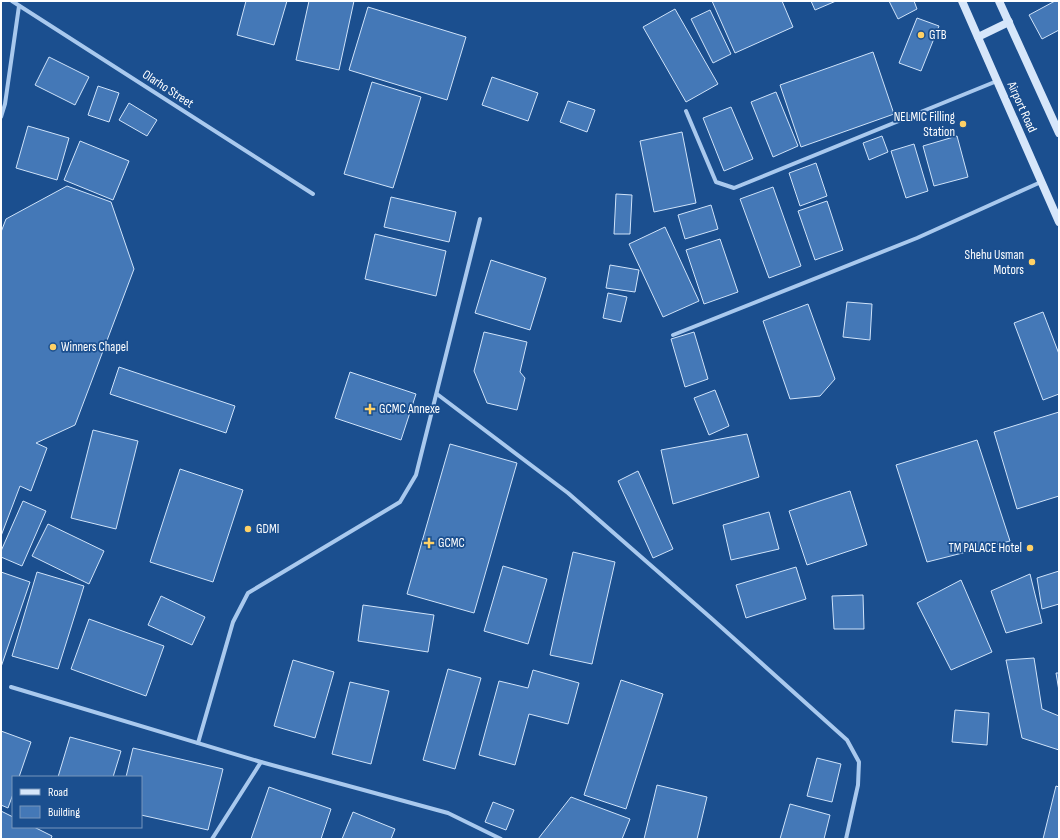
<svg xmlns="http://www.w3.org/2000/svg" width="1060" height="840" font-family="'Sofia Sans Condensed',sans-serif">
  <rect width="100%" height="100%" fill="#1b4f8f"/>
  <g fill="#4478b7" stroke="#cfe3fa">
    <polygon points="246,1 287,1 274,45 237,35"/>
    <polygon points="309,1 354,1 339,70 296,60"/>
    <polygon points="712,1 782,1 793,27 735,53"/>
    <polygon points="811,1 836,1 815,10"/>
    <polygon points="889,1 914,1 917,9 898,19"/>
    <polygon points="1055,1 1059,1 1059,30 1042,39 1029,15"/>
    <polygon points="368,7 466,37 447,100 349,70"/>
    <polygon points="675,9 718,84 686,102 643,27"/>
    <polygon points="710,10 731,54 713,63 691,19"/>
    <polygon points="917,18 939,26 921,71 899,63"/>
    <polygon points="873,52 894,114 801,147 780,85"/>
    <polygon points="49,57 89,77 75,105 35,85"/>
    <polygon points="492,77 538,93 528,121 482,105"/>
    <polygon points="372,82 421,97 393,188 344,174"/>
    <polygon points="98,86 119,93 109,122 88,115"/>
    <polygon points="776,92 798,146 773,157 751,102"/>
    <polygon points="568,101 595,110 587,132 560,122"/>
    <polygon points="129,103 157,120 147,136 119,120"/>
    <polygon points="731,107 753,159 724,171 703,118"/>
    <polygon points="28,126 69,138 57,180 16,168"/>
    <polygon points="682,132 696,203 654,212 640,141"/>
    <polygon points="882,136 888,152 869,160 863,143"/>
    <polygon points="957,136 968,177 934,186 923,146"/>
    <polygon points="80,141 129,161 113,200 64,180"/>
    <polygon points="914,144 928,191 906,198 891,151"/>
    <polygon points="816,163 827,196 800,206 789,173"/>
    <polygon points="67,186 111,202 134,269 75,425 36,443 47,448 31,491 20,486 1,536 1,232 6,219"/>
    <polygon points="773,187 801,266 769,278 740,199"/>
    <polygon points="616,194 632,195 630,234 614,234"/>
    <polygon points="391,197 456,212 449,242 384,227"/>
    <polygon points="827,201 843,250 815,260 798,211"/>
    <polygon points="711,205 718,229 685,239 678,215"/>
    <polygon points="665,227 699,301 663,317 629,244"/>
    <polygon points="375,234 446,251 436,296 365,279"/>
    <polygon points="720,239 738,292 704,304 686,250"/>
    <polygon points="491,260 546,278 530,330 475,313"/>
    <polygon points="610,265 639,270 635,292 606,288"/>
    <polygon points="608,293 627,297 621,322 603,318"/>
    <polygon points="847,302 872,304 870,340 843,337"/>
    <polygon points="808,304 835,379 820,396 790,399 763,321"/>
    <polygon points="1043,312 1059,354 1059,394 1043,400 1014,323"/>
    <polygon points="484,332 527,342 520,372 525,378 517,410 487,403 474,371"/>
    <polygon points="694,332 708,379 685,387 671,339"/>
    <polygon points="119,367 235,406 226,433 110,394"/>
    <polygon points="350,372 416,394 401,440 335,418"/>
    <polygon points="715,390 729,426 709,435 694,398"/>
    <polygon points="1059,412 1059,496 1017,509 994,432"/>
    <polygon points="93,430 138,441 116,529 71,518"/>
    <polygon points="747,434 759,477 673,504 661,450"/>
    <polygon points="977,440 1010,541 927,562 896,465"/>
    <polygon points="450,444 517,463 474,613 407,594"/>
    <polygon points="180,469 243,490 213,582 150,562"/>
    <polygon points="638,471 673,549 653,558 618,481"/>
    <polygon points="850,491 867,545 807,565 789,511"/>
    <polygon points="23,501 46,511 22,566 1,557 1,551"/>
    <polygon points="769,512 779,549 731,560 723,525"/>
    <polygon points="48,524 104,551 89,584 32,556"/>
    <polygon points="573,552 615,562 592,664 550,655"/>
    <polygon points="503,566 547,579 528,644 484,631"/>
    <polygon points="796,567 806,599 746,618 736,585"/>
    <polygon points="1059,571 1059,604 1042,609 1037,578"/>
    <polygon points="1,572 30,582 1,667"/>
    <polygon points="37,572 84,586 58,669 12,656"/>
    <polygon points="1030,574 1042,623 1006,633 991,591"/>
    <polygon points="961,580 992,652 951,670 917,603"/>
    <polygon points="863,595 864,629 834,629 832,596"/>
    <polygon points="161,596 205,617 192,645 148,625"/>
    <polygon points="363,605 434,615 428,652 358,641"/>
    <polygon points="89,619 164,646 146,696 71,669"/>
    <polygon points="1034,658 1042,709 1059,716 1059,750 1022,738 1006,660"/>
    <polygon points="293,660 334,672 315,738 274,726"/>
    <polygon points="448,669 481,678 455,769 423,760"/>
    <polygon points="533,670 579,683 568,724 529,714 515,765 479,755 499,681 528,688"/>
    <polygon points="1056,673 1059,673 1059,691"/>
    <polygon points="621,680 663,694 626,809 584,795"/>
    <polygon points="350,682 389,691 371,764 332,754"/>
    <polygon points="955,710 989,713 987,745 952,742"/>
    <polygon points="1,731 31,742 19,777 13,777 13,794 8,808 1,805"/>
    <polygon points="70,737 121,751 113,777 58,777"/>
    <polygon points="133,748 223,769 208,830 141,815 141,777 126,777"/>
    <polygon points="817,758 841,764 832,802 807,796"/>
    <polygon points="657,785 707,797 697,839 644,839"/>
    <polygon points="1056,786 1059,787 1059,839 1043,839"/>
    <polygon points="269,787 331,809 321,839 251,839"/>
    <polygon points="571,797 630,819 622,839 538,839"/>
    <polygon points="493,802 514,810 506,830 485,822"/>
    <polygon points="790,804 830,815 824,839 780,839"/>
    <polygon points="1,811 13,817 13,827 34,827 52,836 51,839 1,839"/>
    <polygon points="353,812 395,829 391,839 342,839"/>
  </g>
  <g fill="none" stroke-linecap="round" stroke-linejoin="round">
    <g stroke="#a9c9ee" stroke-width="4">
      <polyline points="12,1 313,194"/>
      <polyline points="686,111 716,182 734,188 997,81"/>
      <polyline points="1,117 5,104 19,6"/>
      <polyline points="673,335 917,238 1041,182"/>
      <polyline points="437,394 568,493 711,618 847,740 859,762 858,785 846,839"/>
      <polyline points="11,687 261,762 448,813 501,839"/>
      <polyline points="198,743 233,622 248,593 400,502 416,475 480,219"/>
      <polyline points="212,839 261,762"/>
    </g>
    <g stroke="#d6e6fa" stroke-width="8">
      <polyline points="962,1 1059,222"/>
      <polyline points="999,1 1059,133"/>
      <polyline points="978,37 1009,22"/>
    </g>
  </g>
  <g fill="#ffd166" stroke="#1b4f8f" stroke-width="1.5">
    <circle cx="921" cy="35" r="4"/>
    <circle cx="963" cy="124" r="4"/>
    <circle cx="1032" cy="262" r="4"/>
    <circle cx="53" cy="347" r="4"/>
    <path d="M368 403h4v4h4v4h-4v4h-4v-4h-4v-4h4z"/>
    <circle cx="248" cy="529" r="4"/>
    <path d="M427 537h4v4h4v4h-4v4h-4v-4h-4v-4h4z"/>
    <circle cx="1030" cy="548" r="4"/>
  </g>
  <g text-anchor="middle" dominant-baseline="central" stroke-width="3.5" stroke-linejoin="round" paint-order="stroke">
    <g font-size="13" fill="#fff" stroke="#1b4f8f" text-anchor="start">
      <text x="929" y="35">GTB</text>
      <text x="955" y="117" text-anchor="end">NELMIC Filling<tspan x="955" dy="15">Station</tspan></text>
      <text x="1024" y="255" text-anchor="end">Shehu Usman<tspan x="1024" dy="15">Motors</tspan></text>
      <text x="61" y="347">Winners Chapel</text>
      <text x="379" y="409">GCMC Annexe</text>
      <text x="256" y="529">GDMI</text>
      <text x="438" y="543">GCMC</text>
      <text x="1022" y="548" text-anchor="end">TM PALACE Hotel</text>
    </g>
    <g font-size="13" fill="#fff" stroke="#1b4f8f">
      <text transform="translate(168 89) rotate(33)">Olarho Street</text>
      <text transform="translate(1022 107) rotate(66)">Airport Road</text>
    </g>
  </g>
  <rect width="1060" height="840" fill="none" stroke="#ffffff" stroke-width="4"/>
  <rect x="12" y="776" width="130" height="52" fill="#1b4f8f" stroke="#7695bc"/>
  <rect x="20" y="789" width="20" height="6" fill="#d6e6fa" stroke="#7695bc"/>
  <text x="48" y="796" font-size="12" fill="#ffffff">Road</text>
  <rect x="20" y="806" width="20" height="12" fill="#4478b7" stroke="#7695bc"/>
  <text x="48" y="816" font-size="12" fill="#ffffff">Building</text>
</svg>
